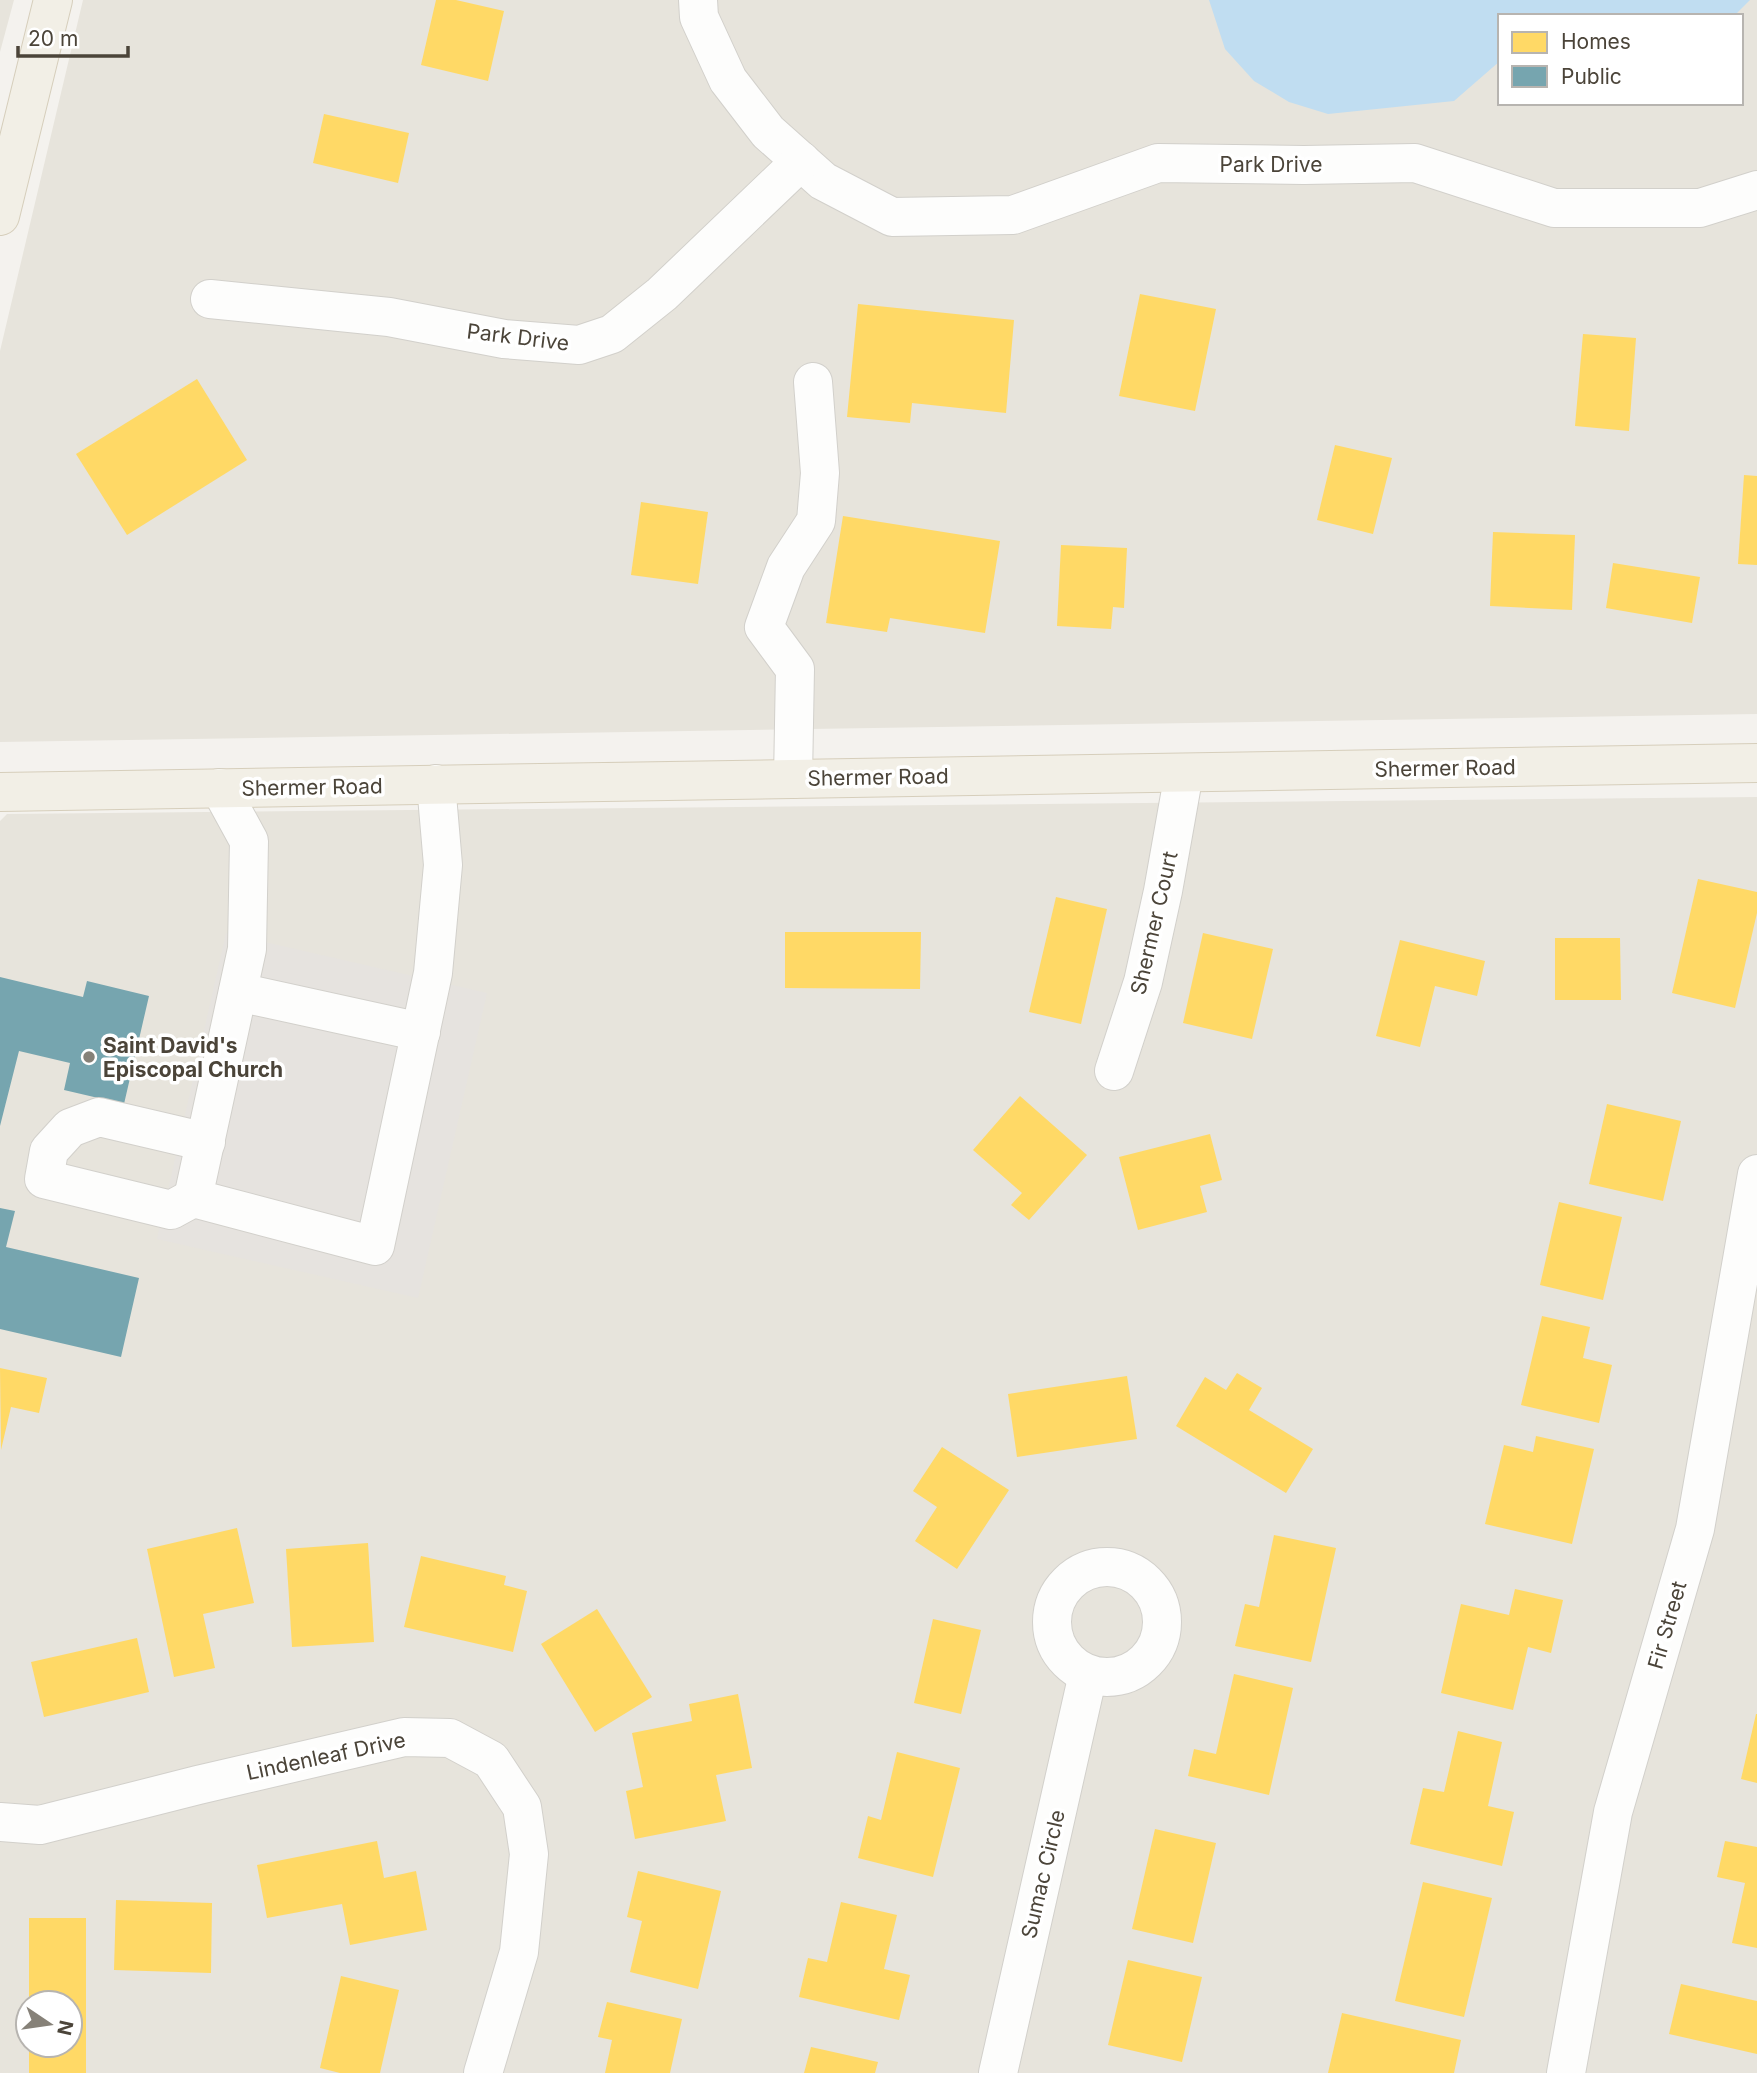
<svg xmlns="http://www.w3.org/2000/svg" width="1757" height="2073" font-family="Inter,sans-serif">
  <rect width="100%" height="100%" fill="#f4f2ee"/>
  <g fill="#e7e4dc" fill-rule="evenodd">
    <polygon points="0,0 14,0 0,52"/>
    <path d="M83 0H1757V714L0 742V351ZM1500 16H1741V103H1500Z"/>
    <path d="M1757 797V2073H0V821L7 814ZM28 2003H70V2045H28Z"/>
  </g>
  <polygon fill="#e6e3df" points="226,933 487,993 418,1298 157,1239"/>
  <polygon fill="#c0ddf1" points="1209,0 1750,0 1734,16 1500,16 1500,61 1454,101 1328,114 1289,102 1254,81 1225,49"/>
  <g fill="#ffd966">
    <polygon points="436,0 456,0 504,11 488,81 421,65"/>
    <polygon points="324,114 409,133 398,183 313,163"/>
    <polygon points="1140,294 1216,309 1195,411 1119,396"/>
    <polygon points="858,304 1014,320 1006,413 912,403 910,423 847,417"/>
    <polygon points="1583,334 1636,338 1629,431 1575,426"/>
    <polygon points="197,379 247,460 127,535 76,454"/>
    <polygon points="1335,445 1392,458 1373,534 1317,520"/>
    <polygon points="1744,475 1757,476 1757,565 1738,564"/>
    <polygon points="641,502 708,512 698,584 631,575"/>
    <polygon points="843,516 1000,541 985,633 890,618 887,632 826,623"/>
    <polygon points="1493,532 1575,535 1572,610 1490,606"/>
    <polygon points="1061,545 1127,548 1124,608 1113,607 1111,629 1057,626"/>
    <polygon points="1613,563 1700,577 1692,623 1606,608"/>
    <polygon points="1698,879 1757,892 1757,913 1735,1008 1672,993"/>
    <polygon points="1056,897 1107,909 1081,1024 1029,1012"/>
    <polygon points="785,932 921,932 920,989 785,988"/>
    <polygon points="1203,933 1273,949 1252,1039 1183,1023"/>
    <polygon points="1555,938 1620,938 1621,1000 1555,1000"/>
    <polygon points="1400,940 1485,961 1477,996 1435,986 1420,1047 1376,1036"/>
    <polygon points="1020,1096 1087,1155 1029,1220 1011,1205 1022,1193 973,1150"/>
    <polygon points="1607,1104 1681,1121 1663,1201 1589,1184"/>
    <polygon points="1210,1134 1222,1180 1200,1186 1207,1212 1138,1230 1119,1157"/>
    <polygon points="1559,1202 1622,1217 1603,1300 1540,1285"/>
    <polygon points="1542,1316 1590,1327 1583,1358 1612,1365 1599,1423 1521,1405"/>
    <polygon points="0,1368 47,1378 39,1413 11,1407 1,1450"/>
    <polygon points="1237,1373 1262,1388 1249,1410 1313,1449 1286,1493 1176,1426 1205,1377 1226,1390"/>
    <polygon points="1127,1376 1137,1439 1017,1457 1008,1394"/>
    <polygon points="1536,1436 1594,1449 1572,1544 1485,1524 1504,1445 1533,1452"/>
    <polygon points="942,1447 1009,1490 957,1569 915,1541 937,1507 913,1491"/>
    <polygon points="237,1528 254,1603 203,1614 215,1668 174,1677 147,1549"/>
    <polygon points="1274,1535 1336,1548 1311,1662 1235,1646 1245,1604 1259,1607"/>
    <polygon points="368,1543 374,1642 292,1647 286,1549"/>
    <polygon points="421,1556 506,1576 504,1585 527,1591 513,1652 404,1627"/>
    <polygon points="1515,1589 1563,1600 1551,1653 1528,1647 1513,1710 1441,1693 1461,1604 1509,1615"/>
    <polygon points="597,1609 652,1697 595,1732 541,1644"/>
    <polygon points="933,1619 981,1630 961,1714 914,1703"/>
    <polygon points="137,1638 149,1692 44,1717 31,1662"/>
    <polygon points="1234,1674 1293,1688 1269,1795 1188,1776 1194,1749 1216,1754"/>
    <polygon points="738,1694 752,1768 716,1775 726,1821 635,1839 626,1791 643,1787 632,1733 692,1721 689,1704"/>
    <polygon points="1756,1714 1757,1714 1757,1783 1741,1779"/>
    <polygon points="1458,1731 1502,1742 1488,1806 1514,1812 1502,1866 1410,1844 1423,1788 1444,1792"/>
    <polygon points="897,1752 960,1768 933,1877 858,1858 868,1816 881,1820"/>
    <polygon points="1155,1829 1216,1843 1193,1943 1132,1929"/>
    <polygon points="377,1841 384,1878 416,1871 427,1930 350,1945 342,1904 267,1918 257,1865"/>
    <polygon points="1725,1841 1757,1847 1757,1948 1732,1943 1745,1883 1717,1877"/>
    <polygon points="638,1871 721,1891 698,1989 630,1972 642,1921 627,1917"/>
    <polygon points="1423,1882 1492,1898 1464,2017 1395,2001"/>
    <polygon points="116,1900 212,1903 211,1973 114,1970"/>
    <polygon points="841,1902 897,1915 884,1969 910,1975 899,2020 799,1997 808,1958 827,1962"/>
    <polygon points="29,1918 86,1918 86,2073 29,2073 29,2045 70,2045 70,2003 29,2003"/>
    <polygon points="1128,1960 1202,1977 1182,2062 1108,2045"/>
    <polygon points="341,1976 399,1990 380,2073 340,2073 320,2068"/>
    <polygon points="1681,1984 1757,2001 1757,2054 1669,2034"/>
    <polygon points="607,2002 682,2019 670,2073 605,2073 612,2040 598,2037"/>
    <polygon points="1342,2013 1461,2040 1454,2073 1328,2073"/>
    <polygon points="811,2047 878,2062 875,2073 804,2073"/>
  </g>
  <g fill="#76a5af">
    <polygon points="0,977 83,997 87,981 149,996 124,1104 64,1090 70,1063 19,1051 0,1126"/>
    <polygon points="0,1208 15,1211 6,1247 139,1278 121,1357 0,1329"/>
  </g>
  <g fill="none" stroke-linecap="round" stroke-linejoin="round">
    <defs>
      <g id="minor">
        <polyline points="698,0 699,17 728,80 768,132 823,181 892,217 1013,215 1158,163 1304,165 1415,163 1554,208 1700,208 1757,190"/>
        <polyline points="210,299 389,317 504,339 579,345 612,334 662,294 801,161"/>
        <polyline points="793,779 795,669 764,627 786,567 816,521 820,473 813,382"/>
        <polyline points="220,788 249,841 247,949 193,1198 375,1246 433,973 443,865 436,784"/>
        <polyline points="238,992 421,1032"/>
        <polyline points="1114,1071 1143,982 1163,891 1184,773"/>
        <polyline points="193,1198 171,1210 44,1179 49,1151 70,1128 99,1117 206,1142"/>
        <circle cx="1107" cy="1622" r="55"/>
        <polyline points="0,1822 40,1825 198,1785 404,1737 450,1738 491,1760 522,1807 529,1854 519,1952 483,2073"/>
        <polyline points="998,2073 1088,1674"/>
        <polyline points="1566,2073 1613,1812 1695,1529 1757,1174"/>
      </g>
      <g id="major">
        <polyline points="0,216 53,0"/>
        <polyline points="0,792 1757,763"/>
      </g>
    </defs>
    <use href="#minor" stroke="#d2d0cb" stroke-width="40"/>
    <use href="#major" stroke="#d6cebb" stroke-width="40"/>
    <use href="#minor" stroke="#fdfdfc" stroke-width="38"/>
    <use href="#major" stroke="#f2efe6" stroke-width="38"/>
  </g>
  <circle fill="#868178" stroke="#fff" stroke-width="2.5" cx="89" cy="1057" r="7"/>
  <g text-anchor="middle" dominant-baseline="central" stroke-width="7" stroke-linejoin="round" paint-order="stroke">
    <g font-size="21" fill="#4b4439" stroke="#fff">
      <text x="1271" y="164">Park Drive</text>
      <text transform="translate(518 337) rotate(7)">Park Drive</text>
      <text transform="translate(1445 768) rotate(-1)">Shermer Road</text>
      <text transform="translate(878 777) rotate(-1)">Shermer Road</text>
      <text transform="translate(312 787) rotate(-1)">Shermer Road</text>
      <text transform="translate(1154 923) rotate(-77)">Shermer Court</text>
      <text transform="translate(1667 1625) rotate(-74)">Fir Street</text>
      <text transform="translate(326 1756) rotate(-12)">Lindenleaf Drive</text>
      <text transform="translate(1043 1874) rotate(-77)">Sumac Circle</text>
    </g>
    <g font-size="21" font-weight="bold" fill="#4b4439" stroke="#fff" text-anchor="start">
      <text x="103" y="1045">Saint David's<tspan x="103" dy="24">Episcopal Church</tspan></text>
    </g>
  </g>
  <rect x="1498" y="14" width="245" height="91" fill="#ffffff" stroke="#b7b4b0" stroke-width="2"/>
  <rect x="1512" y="32" width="35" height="21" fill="#ffd966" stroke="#b7b4b0" stroke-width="2"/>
  <text x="1561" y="49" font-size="21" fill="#4b4439">Homes</text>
  <rect x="1512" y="66" width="35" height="21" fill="#76a5af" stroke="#b7b4b0" stroke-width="2"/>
  <text x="1561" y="84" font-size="21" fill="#4b4439">Public</text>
  <g transform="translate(49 2024) rotate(103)"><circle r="33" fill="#ffffff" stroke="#b7b4b0" stroke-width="2"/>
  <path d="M0-5L12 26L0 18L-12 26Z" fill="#868178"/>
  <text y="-10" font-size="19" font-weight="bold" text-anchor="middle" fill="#4b4439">N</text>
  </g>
  <path d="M18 46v10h110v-10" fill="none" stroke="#4b4439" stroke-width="3.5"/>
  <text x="28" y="46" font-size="21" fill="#4b4439" stroke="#ffffff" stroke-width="5" paint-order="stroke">20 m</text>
</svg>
